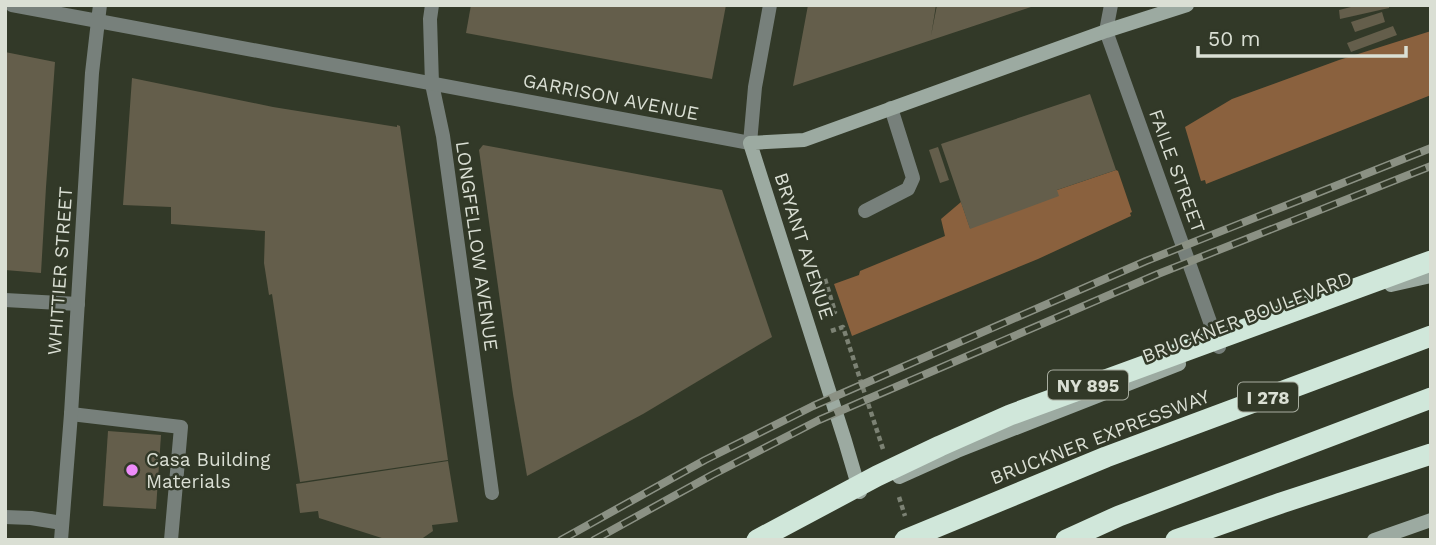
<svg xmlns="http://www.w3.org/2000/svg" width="1436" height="545" font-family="'Work Sans',sans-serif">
  <rect width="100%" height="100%" fill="#323928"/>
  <g fill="#8a613e">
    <polygon points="1431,31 1431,95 1206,184 1205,180 1201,181 1185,127 1232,99 1339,60"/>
    <polygon points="1116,170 1118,171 1132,212 1130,213 1131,216 1038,259 852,336 834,284 859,275 860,271 945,236 941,219 961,202 970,228 1057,190"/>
  </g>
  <g fill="#645e4b">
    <polygon points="471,5 726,5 712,79 466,33"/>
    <polygon points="808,5 936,5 931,36 937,5 1034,6 793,86"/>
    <polygon points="1359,5 1389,5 1389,8 1340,19 1339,10"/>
    <polygon points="1382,12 1385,22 1355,32 1351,22"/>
    <polygon points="1393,26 1397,35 1351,52 1347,43"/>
    <polygon points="5,52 55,62 46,187 41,273 5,270"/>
    <polygon points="132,78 273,107 397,127 397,125 400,126 448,460 300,482 272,294 269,295 264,263 265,231 171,224 171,207 123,205"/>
    <polygon points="1090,94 1116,170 1057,190 1059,196 970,229 941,144"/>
    <polygon points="483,145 722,190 772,337 643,414 527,476 513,394 479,150"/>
    <polygon points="938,147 949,180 940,183 929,150"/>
    <polygon points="108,431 161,435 156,509 103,506"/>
    <polygon points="448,461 458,522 432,525 433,531 420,540 388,540 319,518 318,511 300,513 296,484"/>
  </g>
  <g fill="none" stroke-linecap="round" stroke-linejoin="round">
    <g stroke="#7c8274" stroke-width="4.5" stroke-dasharray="5 3.5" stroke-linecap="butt">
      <polyline points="825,279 835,312 826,316"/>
      <polyline points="831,331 843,327 883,449"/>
      <polyline points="899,497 905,516"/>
    </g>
    <g stroke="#77807b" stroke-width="14">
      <polyline points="865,211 908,189 913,178 891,108"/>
      <polyline points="5,300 78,304"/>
      <polyline points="71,414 181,427 171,540"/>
      <polyline points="5,517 31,518 62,523"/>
    </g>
    <g stroke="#77807b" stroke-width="14">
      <polyline points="12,5 98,21 100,5"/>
      <polyline points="432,5 430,19 432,84 443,136 492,493"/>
      <polyline points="1111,5 1106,31 1219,347"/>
      <polyline points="750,143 755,87 770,5"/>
    </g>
    <polyline stroke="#77807b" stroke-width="14" points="61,540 71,414 92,73 98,21 750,143"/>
    <g stroke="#9caaa1" stroke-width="14">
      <polyline points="1391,285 1431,276"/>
      <polyline points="899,477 957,451 1179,364"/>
      <polyline points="860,492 845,441 750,143 804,140 1106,31 1187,5"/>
      <polyline points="1374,540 1431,520"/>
    </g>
    <g stroke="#d0e7da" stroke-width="21">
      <polyline points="757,540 877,476 940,446 1010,415 1431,261"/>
      <polyline points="905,540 1106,457 1431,336"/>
      <polyline points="1066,540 1119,516 1431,398"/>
      <polyline points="1176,540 1281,503 1431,454"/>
    </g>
    <defs>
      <g id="rail">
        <polyline points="561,540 705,460 813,406 1146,261 1431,148"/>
        <polyline points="594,540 712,475 819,420 1158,274 1431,166"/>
      </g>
    </defs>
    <use href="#rail" stroke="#8b9184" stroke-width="8"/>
    <use href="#rail" stroke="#323928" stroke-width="5" stroke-dasharray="16" stroke-linecap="butt"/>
  </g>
  <circle fill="#ed8cf9" stroke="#323928" stroke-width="2.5" cx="132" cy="470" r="7"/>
  <g text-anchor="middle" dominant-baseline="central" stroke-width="5" stroke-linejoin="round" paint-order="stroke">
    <g fill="#323928" stroke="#a8ada0" stroke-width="2">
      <rect x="1048" y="370.5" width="80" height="29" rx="5"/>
      <rect x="1238" y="382.5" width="60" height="29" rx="5"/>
    </g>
    <g font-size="18" font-weight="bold" fill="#dadfd4">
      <text x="1088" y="385">NY 895</text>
      <text x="1268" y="397">I 278</text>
    </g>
    <g font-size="19" fill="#dadfd4" stroke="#323928">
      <text transform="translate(611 97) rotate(11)">GARRISON AVENUE</text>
      <text transform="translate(1177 171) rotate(70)">FAILE STREET</text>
      <text transform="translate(477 246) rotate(82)">LONGFELLOW AVENUE</text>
      <text transform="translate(804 246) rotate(72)">BRYANT AVENUE</text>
      <text transform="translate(60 271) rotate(-86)">WHITTIER STREET</text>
      <text transform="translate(1247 317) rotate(-21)">BRUCKNER BOULEVARD</text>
      <text transform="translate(1100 437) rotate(-21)">BRUCKNER EXPRESSWAY</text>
    </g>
    <g font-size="19" fill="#dadfd4" stroke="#323928" text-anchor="start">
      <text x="146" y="459">Casa Building<tspan x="146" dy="22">Materials</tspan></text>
    </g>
  </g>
  <rect width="1436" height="545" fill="none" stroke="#dadfd4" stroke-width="14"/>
  <path d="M1198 46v10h208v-10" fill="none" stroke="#dadfd4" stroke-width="3.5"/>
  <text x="1208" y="46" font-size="21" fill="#dadfd4" stroke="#323928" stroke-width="5" paint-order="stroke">50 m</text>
</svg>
